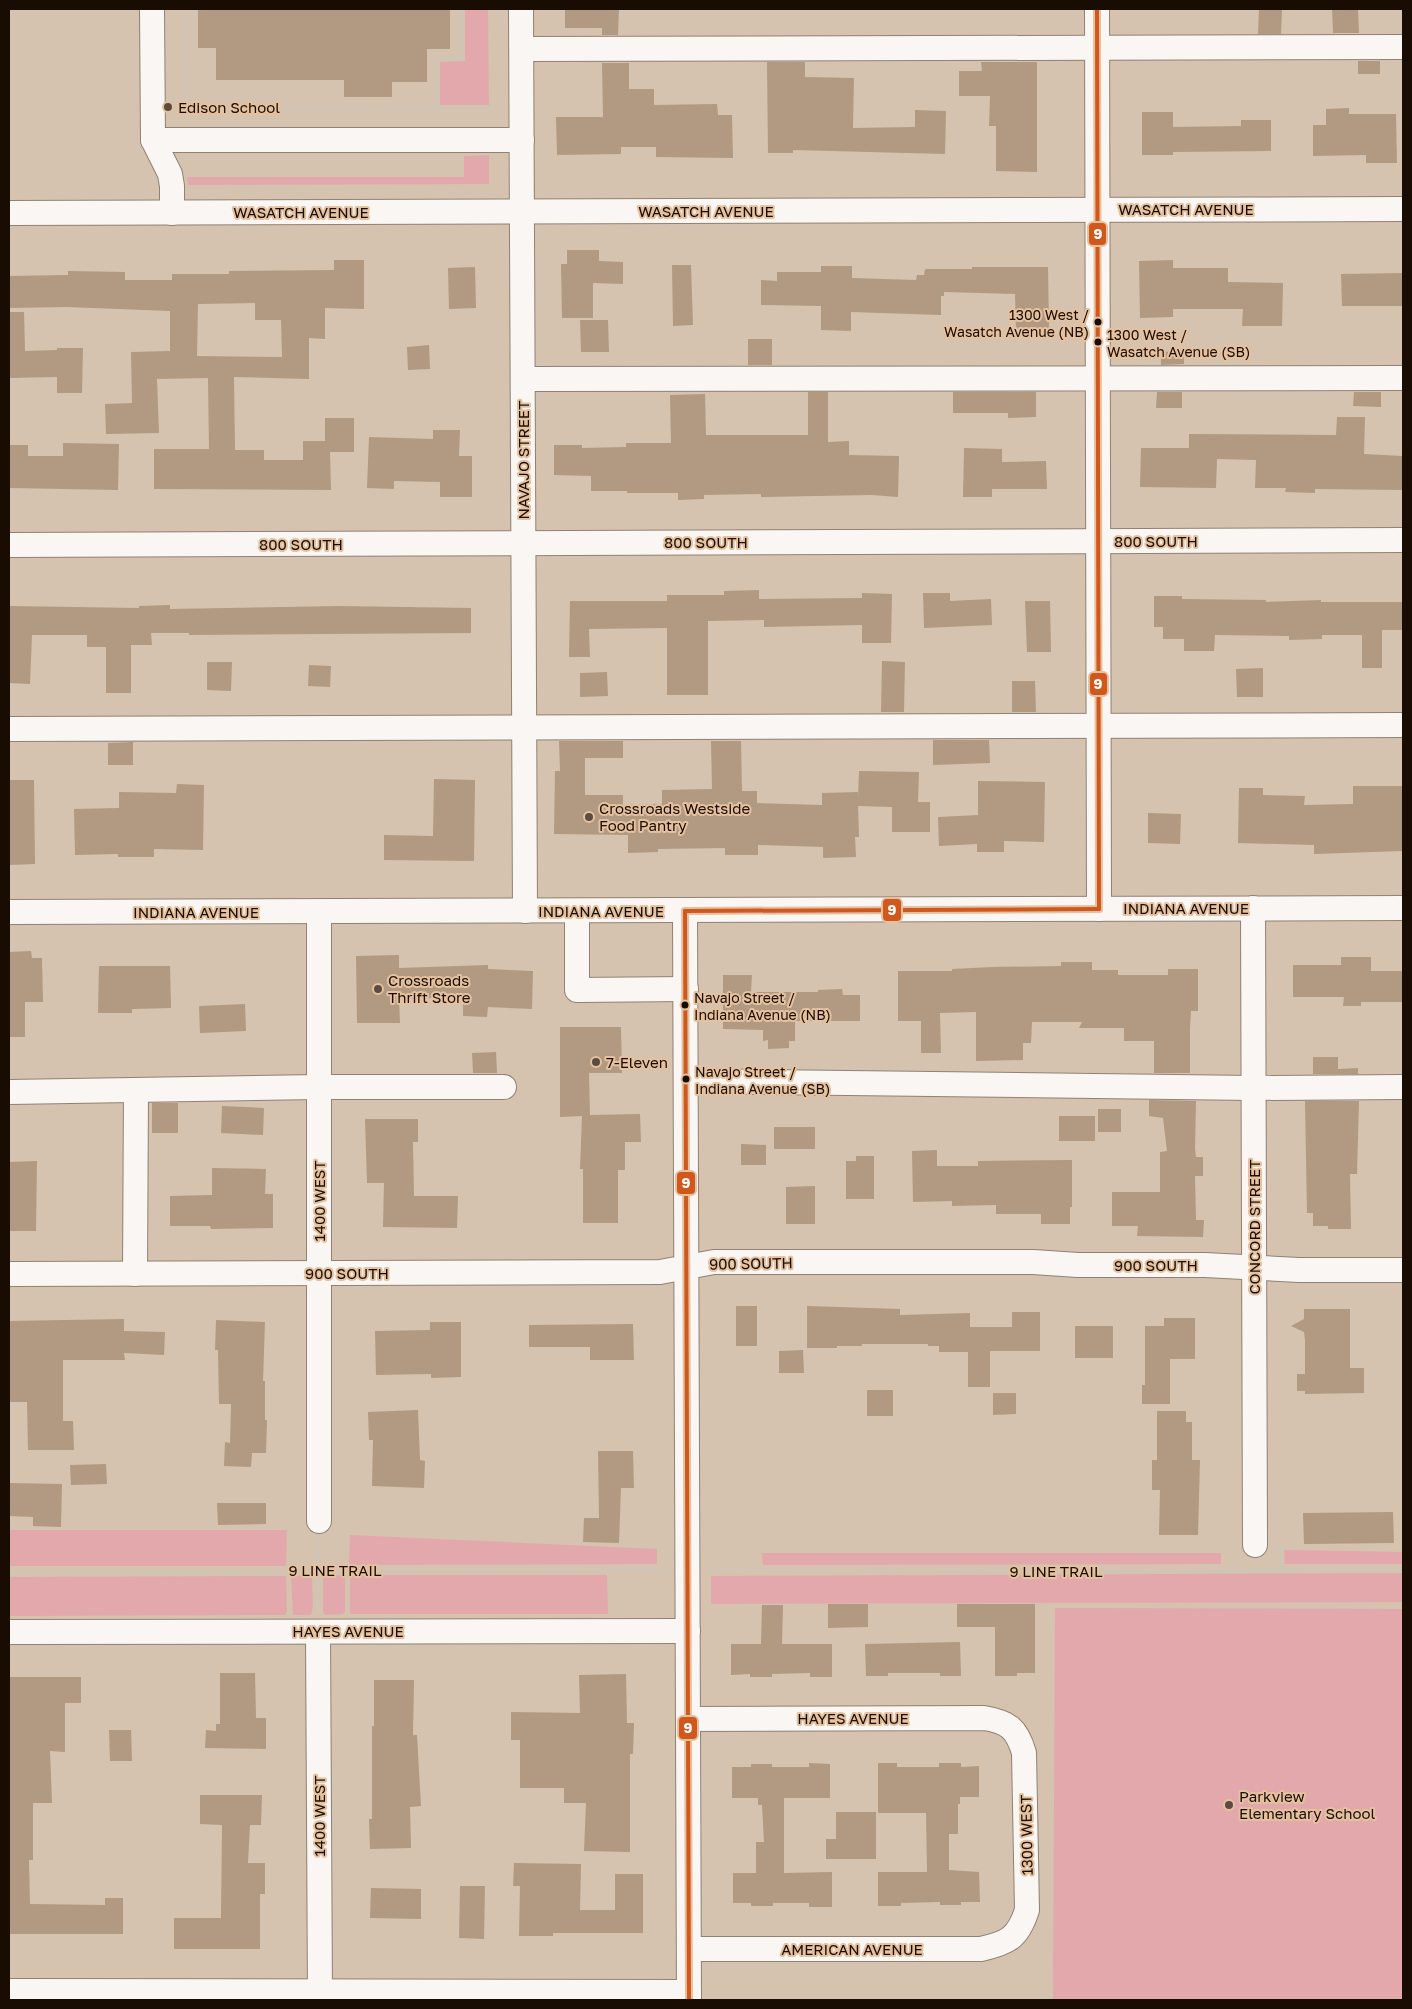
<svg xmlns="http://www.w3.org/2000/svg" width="1412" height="2009" font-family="'Golos Text',sans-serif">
  <rect width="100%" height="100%" fill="#d5c2af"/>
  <g fill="#e3a8ac">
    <polygon points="465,9 488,9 489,105 440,105 440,62 465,61"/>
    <polygon points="489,155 489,184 188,185 187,177 464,177 464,156"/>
    <polygon points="9,1530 287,1530 286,1566 9,1566"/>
    <polygon points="350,1535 657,1549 657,1564 349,1565"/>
    <polygon points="1284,1550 1403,1552 1403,1564 1285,1564"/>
    <polygon points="762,1553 1221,1553 1221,1564 763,1565"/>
    <polygon points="1403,1573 1403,1602 711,1604 711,1576"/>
    <polygon points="345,1575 345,1611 343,1614 325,1615 323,1612 323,1576"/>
    <polygon points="350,1575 607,1575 608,1614 351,1614 350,1611"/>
    <polygon points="286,1576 287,1611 285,1615 9,1616 9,1577"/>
    <polygon points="291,1576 312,1576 313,1606 311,1615 293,1615"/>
    <polygon points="1055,1608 1403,1609 1403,2000 1053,2000"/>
  </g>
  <g fill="#b19a81" fill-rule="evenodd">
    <polygon points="198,9 450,9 450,49 427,49 427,82 392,82 392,97 344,97 344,80 216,80 216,48 198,48"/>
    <polygon points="565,9 619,9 618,35 602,35 602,28 565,28"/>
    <polygon points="1259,9 1282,9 1281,34 1258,34"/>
    <polygon points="1332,9 1358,9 1359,33 1333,33"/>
    <rect x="1358" y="61" width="22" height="13"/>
    <polygon points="767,62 805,62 805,77 854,78 853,128 915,127 915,110 946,111 945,154 793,150 793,153 768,153"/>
    <polygon points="981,62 1037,62 1037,172 996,171 996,126 989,126 990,96 959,96 959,71 982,71"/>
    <polygon points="602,63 629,63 629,89 654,89 654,105 717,104 718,115 732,115 733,158 656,157 656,147 621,147 621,154 557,155 556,117 603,117"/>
    <polygon points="1349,108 1349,114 1396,114 1397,163 1366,163 1366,155 1313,156 1313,125 1326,125 1326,109"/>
    <polygon points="1142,112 1173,112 1173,127 1241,126 1241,120 1271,120 1271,151 1173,152 1173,155 1142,155"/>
    <polygon points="567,250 599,250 599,261 623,262 623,284 593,283 593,318 562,318 561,264 567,264"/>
    <path d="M334 260H364V309L325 308V339L309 338V379L234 377 235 450H264V460H303V441H325V418H354V452H330L331 490 154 489V449H209L208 378 157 379 159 433 106 434 105 404 132 403 131 352 170 351V311L67 307 9 308V276L68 275V271L125 272V280H172V274H229V271L334 270ZM255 303V320H281L282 357 197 356 198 304Z"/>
    <polygon points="1173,260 1173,268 1228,268 1228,282 1283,283 1282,326 1242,326 1243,309 1173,309 1173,317 1140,318 1139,261"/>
    <polygon points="672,265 691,265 693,325 673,326"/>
    <polygon points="821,266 852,266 852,278 916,280 917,275 924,275 925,269 972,269 972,267 1048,267 1049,330 1016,331 1015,294 944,292 944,296 941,296 941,315 851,312 851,331 821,330 821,306 761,305 761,280 777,281 777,272 821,272"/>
    <polygon points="475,267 476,308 449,309 448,268"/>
    <polygon points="1403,273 1403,306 1342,306 1341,274"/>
    <polygon points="9,312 24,312 25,351 57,350 57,348 83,348 82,393 57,393 57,377 9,378"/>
    <polygon points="580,320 608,320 609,352 581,352"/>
    <rect x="748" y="339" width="24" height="26"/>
    <polygon points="429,345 430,369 408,370 407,347"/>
    <polygon points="1184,351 1184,364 1161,365 1161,352"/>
    <polygon points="808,392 828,392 828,442 849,441 849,455 899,456 898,497 872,495 761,497 761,494 704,495 704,499 678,500 678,493 627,493 627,491 591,491 591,476 554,475 554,445 582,445 582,448 626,447 626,443 671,443 670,395 705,394 706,435 808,435"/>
    <polygon points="953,392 1036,392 1036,417 1008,418 1008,413 953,413"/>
    <polygon points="1157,392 1182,392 1182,408 1156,408"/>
    <polygon points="1354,392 1381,392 1381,407 1353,406"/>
    <polygon points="1337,417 1365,417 1364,454 1403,456 1403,490 1315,489 1315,493 1285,492 1286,488 1255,488 1256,460 1217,459 1216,488 1140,487 1141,448 1189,448 1189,434 1336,435"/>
    <polygon points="433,430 460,430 459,456 472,456 472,497 440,497 440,482 394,481 394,489 367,488 369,437 433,439"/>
    <polygon points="63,443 119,444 118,490 9,488 9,445 28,445 28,456 63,456"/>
    <polygon points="964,448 1002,449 1002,462 1046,461 1047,489 992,489 992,497 963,497"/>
    <polygon points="759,590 759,599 862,598 862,593 892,594 891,643 862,643 862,625 764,627 764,620 708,621 708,695 667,695 667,628 589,629 590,657 569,657 570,601 667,601 667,595 724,595 724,591"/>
    <polygon points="923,593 950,593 950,601 991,599 992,625 924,628"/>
    <polygon points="1154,596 1182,596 1182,599 1266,600 1266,602 1321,600 1321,602 1403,602 1403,630 1382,630 1382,668 1362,668 1362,635 1322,635 1322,639 1289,640 1289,636 1215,635 1214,651 1184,651 1184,639 1163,639 1163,627 1154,627"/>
    <polygon points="1025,601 1050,601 1051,652 1027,652"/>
    <polygon points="170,605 170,609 339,606 471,608 471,633 189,635 189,633 151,633 152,645 131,645 131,693 106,693 106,647 87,647 87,635 32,635 30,684 9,683 9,606 139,608 139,606"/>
    <polygon points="882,661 905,662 904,712 881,712"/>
    <polygon points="207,662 232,662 231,691 207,690"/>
    <polygon points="309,665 331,666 330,687 308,686"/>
    <polygon points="1263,668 1263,697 1237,697 1236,669"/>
    <polygon points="607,672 608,696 580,697 580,673"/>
    <polygon points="1012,681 1035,681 1036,712 1012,712"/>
    <polygon points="933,740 989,740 990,763 933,765"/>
    <polygon points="559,741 623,741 623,758 585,758 585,795 623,795 623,805 662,804 662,790 712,789 711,741 741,741 742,791 757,791 757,803 822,805 822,793 858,792 858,800 859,771 919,772 918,802 930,802 930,832 892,832 892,807 858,806 859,837 855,837 856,857 823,858 823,847 758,845 758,855 725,855 725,848 658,849 658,852 628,853 628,835 554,834 555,771 560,771"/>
    <polygon points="133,742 133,765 108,765 108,743"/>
    <polygon points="434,779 475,780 474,861 384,860 384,835 433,836"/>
    <polygon points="9,780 34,780 35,864 9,865"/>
    <polygon points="978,781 1045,782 1044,842 1004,841 1004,852 977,852 977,844 939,846 938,817 978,815"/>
    <polygon points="177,784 204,785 203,850 154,849 154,857 118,857 118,854 75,855 74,809 119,808 119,792 176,793"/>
    <polygon points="1353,786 1403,786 1403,851 1314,854 1314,845 1238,843 1239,788 1263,788 1263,795 1305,796 1304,805 1353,804"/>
    <polygon points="1148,813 1181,814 1180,844 1148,843"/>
    <polygon points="31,951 32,958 42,958 43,1002 25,1002 25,1037 10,1037 9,952"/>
    <polygon points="399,955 399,968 488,965 488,969 533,971 532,1009 488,1007 487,1017 463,1016 463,997 399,999 400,1023 357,1023 356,956"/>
    <polygon points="1341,957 1371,957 1371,971 1403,971 1403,1002 1361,1002 1361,1006 1343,1006 1344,997 1293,997 1293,965 1341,965"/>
    <polygon points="1061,962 1092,962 1092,970 1118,970 1118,975 1168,975 1168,969 1198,969 1198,1011 1191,1011 1190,1027 1190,1073 1154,1073 1154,1041 1124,1041 1124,1028 1079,1028 1082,1022 1032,1022 1031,1043 1023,1043 1023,1060 976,1061 976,1012 940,1013 941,1053 921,1053 921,1021 898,1021 898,971 952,971 952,969 992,967 1061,966"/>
    <polygon points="99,966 170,966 171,1008 132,1009 132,1013 98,1013"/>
    <polygon points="723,975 752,975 751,992 818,992 818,990 842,989 843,995 860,995 860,1021 795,1021 795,1041 789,1041 789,1048 768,1049 768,1040 763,1041 763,1030 723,1029"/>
    <polygon points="245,1004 246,1031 200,1033 199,1006"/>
    <polygon points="560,1027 621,1027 622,1073 589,1073 590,1115 640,1114 641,1142 625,1142 625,1170 618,1170 618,1223 583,1223 583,1169 580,1169 582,1116 560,1117"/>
    <polygon points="496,1052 497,1073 473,1073 472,1053"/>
    <polygon points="1313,1057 1338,1057 1338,1069 1358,1068 1358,1074 1313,1074"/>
    <polygon points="1149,1100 1196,1101 1195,1149 1196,1157 1203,1157 1203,1176 1195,1176 1196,1220 1204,1220 1203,1237 1137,1236 1138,1226 1112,1226 1112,1192 1160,1192 1160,1152 1167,1151 1163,1118 1149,1116"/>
    <polygon points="1305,1101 1359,1101 1357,1174 1350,1174 1351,1229 1328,1229 1328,1226 1313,1226 1313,1213 1307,1213"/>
    <rect x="152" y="1103" width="26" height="30"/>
    <polygon points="222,1106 264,1108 263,1135 221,1133"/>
    <rect x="1098" y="1109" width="23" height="23"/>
    <rect x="1059" y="1116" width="36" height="25"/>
    <polygon points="365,1119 418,1119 418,1142 413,1142 414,1196 458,1196 457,1228 383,1227 384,1183 367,1183"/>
    <rect x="774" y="1127" width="41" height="22"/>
    <polygon points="741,1144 766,1145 766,1165 741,1165"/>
    <polygon points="937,1150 937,1166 978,1166 978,1161 1072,1160 1072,1207 1070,1207 1070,1224 1041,1224 1041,1214 996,1214 996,1205 952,1206 952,1201 913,1202 912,1151"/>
    <polygon points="856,1156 874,1156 874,1199 846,1199 846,1161 856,1161"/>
    <polygon points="37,1161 36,1231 9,1231 9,1162"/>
    <polygon points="212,1168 266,1169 265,1194 273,1194 273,1228 211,1229 210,1226 170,1226 170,1196 212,1195"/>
    <polygon points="815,1186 815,1224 786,1224 786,1187"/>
    <rect x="736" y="1306" width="21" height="40"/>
    <polygon points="807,1306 900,1309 900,1315 970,1313 970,1327 1012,1327 1012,1312 1040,1312 1040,1351 990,1351 990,1387 968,1387 968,1352 939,1352 939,1346 928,1346 928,1344 862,1344 862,1346 837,1346 837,1348 807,1348"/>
    <polygon points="1304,1309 1350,1309 1350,1368 1364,1368 1364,1393 1305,1394 1305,1391 1297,1391 1297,1374 1305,1374 1305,1340 1304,1332 1291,1326 1304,1319"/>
    <polygon points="1164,1318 1195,1318 1195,1359 1170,1359 1170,1404 1142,1404 1142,1385 1145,1385 1145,1326 1164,1326"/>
    <polygon points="124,1319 124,1331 165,1332 164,1355 124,1353 125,1360 63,1360 63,1421 73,1421 74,1450 28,1450 27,1402 9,1402 9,1321"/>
    <polygon points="216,1320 265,1322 263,1381 265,1381 265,1420 267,1420 266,1453 252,1453 251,1467 224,1466 225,1442 230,1443 231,1404 219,1404 218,1350 215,1350"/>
    <polygon points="430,1322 461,1322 461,1377 431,1378 431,1374 376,1375 375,1331 430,1330"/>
    <polygon points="633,1324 634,1360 590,1360 590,1347 529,1347 529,1325"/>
    <rect x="1075" y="1326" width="38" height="32"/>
    <polygon points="803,1350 804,1373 779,1373 779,1351"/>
    <rect x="867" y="1390" width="26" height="26"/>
    <polygon points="993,1393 1016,1393 1016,1414 993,1415"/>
    <polygon points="418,1410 420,1460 425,1461 424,1488 372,1486 373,1440 369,1440 368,1412"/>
    <polygon points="1157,1411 1186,1411 1186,1422 1192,1422 1192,1460 1200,1460 1198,1535 1159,1535 1160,1490 1152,1490 1152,1460 1157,1460"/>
    <polygon points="598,1451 633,1451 634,1488 621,1488 619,1543 583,1542 584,1518 599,1518"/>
    <polygon points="106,1464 107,1484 71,1485 70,1465"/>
    <polygon points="9,1483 62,1484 61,1527 33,1526 33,1517 9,1516"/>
    <polygon points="217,1503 266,1503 266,1524 218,1525"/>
    <polygon points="1393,1512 1394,1543 1304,1544 1303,1513"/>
    <polygon points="828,1604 868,1604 868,1627 828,1628"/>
    <polygon points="957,1604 1035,1604 1035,1673 1017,1673 1017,1676 995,1676 995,1627 957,1627"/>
    <polygon points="762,1605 783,1605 782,1644 832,1644 832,1677 810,1677 810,1673 772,1674 772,1677 750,1677 750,1674 731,1675 731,1644 761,1644"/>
    <polygon points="960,1642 961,1676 940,1676 940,1673 888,1673 888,1676 866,1676 865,1644"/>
    <polygon points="220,1673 255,1673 256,1718 266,1718 266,1749 205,1748 206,1730 216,1731 216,1724 220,1724"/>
    <polygon points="626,1674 627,1723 634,1723 633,1754 630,1754 630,1852 584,1851 586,1803 564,1803 564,1788 520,1788 520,1740 511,1740 511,1712 580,1713 579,1675"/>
    <polygon points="9,1677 81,1677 81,1703 65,1703 65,1752 50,1751 52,1803 33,1803 33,1860 29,1860 30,1904 105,1905 105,1898 123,1898 123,1934 9,1934"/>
    <polygon points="374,1680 414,1680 413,1735 417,1735 421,1806 410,1807 411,1848 370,1849 369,1819 372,1819 372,1726 374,1726"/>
    <polygon points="109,1730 131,1730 132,1761 110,1761"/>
    <polygon points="809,1763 830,1764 830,1798 784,1798 784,1873 832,1872 832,1907 809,1907 809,1903 773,1903 773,1906 751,1906 751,1903 733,1903 733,1873 756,1873 756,1842 764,1842 762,1805 758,1805 758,1798 732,1798 732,1767 751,1767 751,1764 772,1764 772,1767 809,1767"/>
    <polygon points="878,1763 897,1763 897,1767 939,1767 939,1763 961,1763 961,1767 979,1766 979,1797 960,1797 960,1804 958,1804 958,1834 949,1834 949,1870 979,1872 980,1902 961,1902 961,1905 940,1905 940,1902 901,1903 901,1906 878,1906 878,1872 927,1872 926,1813 878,1813"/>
    <polygon points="200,1795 262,1795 261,1825 250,1825 248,1863 265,1863 265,1894 260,1894 260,1949 174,1949 174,1918 221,1918 222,1825 200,1824"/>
    <polygon points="836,1812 876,1812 876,1859 826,1859 826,1839 836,1839"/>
    <polygon points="514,1863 581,1864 580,1910 615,1910 615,1874 643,1874 643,1933 553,1933 553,1936 519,1936 520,1886 513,1886"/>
    <polygon points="460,1886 485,1886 484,1939 459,1938"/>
    <polygon points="371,1888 421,1889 421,1919 370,1918"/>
  </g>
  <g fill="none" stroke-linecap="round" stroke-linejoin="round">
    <defs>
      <g id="minor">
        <polyline points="152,9 153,140 170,174 172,186 172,213"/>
        <polyline points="521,9 525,911"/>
        <polyline points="1097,9 1099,909"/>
        <polyline points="522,49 1403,47"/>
        <polyline points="153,140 522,140"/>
        <polyline points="9,213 1403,209"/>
        <polyline points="523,379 1403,378"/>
        <polyline points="9,545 1403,540"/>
        <polyline points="9,729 1403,725"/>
        <polyline points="1253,908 1255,1545"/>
        <polyline points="577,911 577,990 686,989"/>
        <polyline points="685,911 689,2000"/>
        <polyline points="9,912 1403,908"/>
        <polyline points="319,912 319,1521"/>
        <polyline points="686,1081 1253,1088 1403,1087"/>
        <polyline points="9,1092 319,1087 504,1087"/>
        <polyline points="9,1274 660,1272 714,1262 1033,1262 1078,1265 1205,1265 1299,1270 1403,1270"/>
        <polyline points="135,1274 136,1090"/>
        <polyline points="9,1632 688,1631"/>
        <polyline points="318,1632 320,2000"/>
        <path d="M688 1719 984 1718C1009 1722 1017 1729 1024 1753L1027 1910C1018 1938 1008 1943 981 1949H689"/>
        <polyline points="9,1991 689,1992"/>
      </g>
    </defs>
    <use href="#minor" stroke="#908273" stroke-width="26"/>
    <g stroke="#ccc6c0" stroke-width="3" stroke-dasharray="2.5 2.5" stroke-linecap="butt">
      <polyline points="186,9 186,118"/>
      <polyline points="437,108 436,59 461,59 461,9"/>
      <polyline points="186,109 494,108"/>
      <polyline points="1278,1547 1282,1548 1282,1570"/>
      <polyline points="709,1570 1221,1571 1403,1569"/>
      <polyline points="9,1572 666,1570"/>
      <polyline points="318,1609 319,1542"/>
    </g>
    <use href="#minor" stroke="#f9f6f3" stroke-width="24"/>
    <defs>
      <g id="bus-1">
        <polyline points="1097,9 1099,909"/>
        <polyline points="685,911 689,2000"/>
        <polyline points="685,911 1099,909"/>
      </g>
    </defs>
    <use href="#bus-1" stroke="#e5c19f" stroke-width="8"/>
    <use href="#bus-1" stroke="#d1581d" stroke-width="4"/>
  </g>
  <g fill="#5b4c3f" stroke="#e5c19f" stroke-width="2">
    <circle cx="168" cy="107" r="5"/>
    <circle cx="589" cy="817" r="5"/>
    <circle cx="378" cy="989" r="5"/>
    <circle cx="596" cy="1062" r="5"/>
    <circle cx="1229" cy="1805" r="5"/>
  </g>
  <g fill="#190d03" stroke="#e5c19f" stroke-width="2">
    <circle cx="1098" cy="322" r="4.5"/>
    <circle cx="1098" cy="342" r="4.5"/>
    <circle cx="685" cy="1005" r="4.5"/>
    <circle cx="686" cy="1079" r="4.5"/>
  </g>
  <g text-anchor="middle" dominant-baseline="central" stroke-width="4" stroke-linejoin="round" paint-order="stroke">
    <g font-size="14" fill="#190d03" stroke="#e5c19f" text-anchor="start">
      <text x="1089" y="314" text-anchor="end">1300 West /<tspan x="1089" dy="17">Wasatch Avenue (NB)</tspan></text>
      <text x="1107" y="334">1300 West /<tspan x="1107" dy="17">Wasatch Avenue (SB)</tspan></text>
      <text x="694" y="997">Navajo Street /<tspan x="694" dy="17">Indiana Avenue (NB)</tspan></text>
      <text x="695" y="1071">Navajo Street /<tspan x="695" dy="17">Indiana Avenue (SB)</tspan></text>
    </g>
    <g font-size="15" fill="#190d03" stroke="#e5c19f" text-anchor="start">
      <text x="178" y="107">Edison School</text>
      <text x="599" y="808">Crossroads Westside<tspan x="599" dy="17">Food Pantry</tspan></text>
      <text x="388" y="980">Crossroads<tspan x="388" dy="17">Thrift Store</tspan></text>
      <text x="606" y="1062">7-Eleven</text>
      <text x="1239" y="1796">Parkview<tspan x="1239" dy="17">Elementary School</tspan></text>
    </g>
    <g font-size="15" fill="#190d03" stroke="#e5c19f">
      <text x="1186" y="209">WASATCH AVENUE</text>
      <text x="706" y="211">WASATCH AVENUE</text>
      <text x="301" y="212">WASATCH AVENUE</text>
      <text transform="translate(523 460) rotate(-90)">NAVAJO STREET</text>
      <text x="1156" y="541">800 SOUTH</text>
      <text x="706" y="542">800 SOUTH</text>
      <text x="301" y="544">800 SOUTH</text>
      <text x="1186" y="908">INDIANA AVENUE</text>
      <text x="601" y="911">INDIANA AVENUE</text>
      <text x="196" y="912">INDIANA AVENUE</text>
      <text transform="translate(319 1201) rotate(-90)">1400 WEST</text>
      <text transform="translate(1254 1227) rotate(-90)">CONCORD STREET</text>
      <text transform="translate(751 1263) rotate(-1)">900 SOUTH</text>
      <text x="1156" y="1265">900 SOUTH</text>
      <text x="347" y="1273">900 SOUTH</text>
      <text x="335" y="1570">9 LINE TRAIL</text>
      <text x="1056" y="1571">9 LINE TRAIL</text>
      <text x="348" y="1631">HAYES AVENUE</text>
      <text x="853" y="1718">HAYES AVENUE</text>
      <text transform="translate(319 1816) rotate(-90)">1400 WEST</text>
      <text transform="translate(1026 1835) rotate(-91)">1300 WEST</text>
      <text x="852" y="1949">AMERICAN AVENUE</text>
    </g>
  </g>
  <g stroke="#e5c19f" stroke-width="2">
    <rect x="1088" y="222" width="19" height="24" rx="5" fill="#d1581d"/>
    <rect x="1089" y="672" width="19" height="24" rx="5" fill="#d1581d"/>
    <rect x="882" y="898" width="20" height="24" rx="5" fill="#d1581d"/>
    <rect x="676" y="1171" width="20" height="24" rx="5" fill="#d1581d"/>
    <rect x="678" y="1716" width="20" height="24" rx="5" fill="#d1581d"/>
  </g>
  <g font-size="14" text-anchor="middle" font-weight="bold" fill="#fff">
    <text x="1098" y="239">9</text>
    <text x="1098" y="689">9</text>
    <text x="892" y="915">9</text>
    <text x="686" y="1188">9</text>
    <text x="688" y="1733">9</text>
  </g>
  <rect width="1412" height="2009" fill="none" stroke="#190d03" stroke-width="20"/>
</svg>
